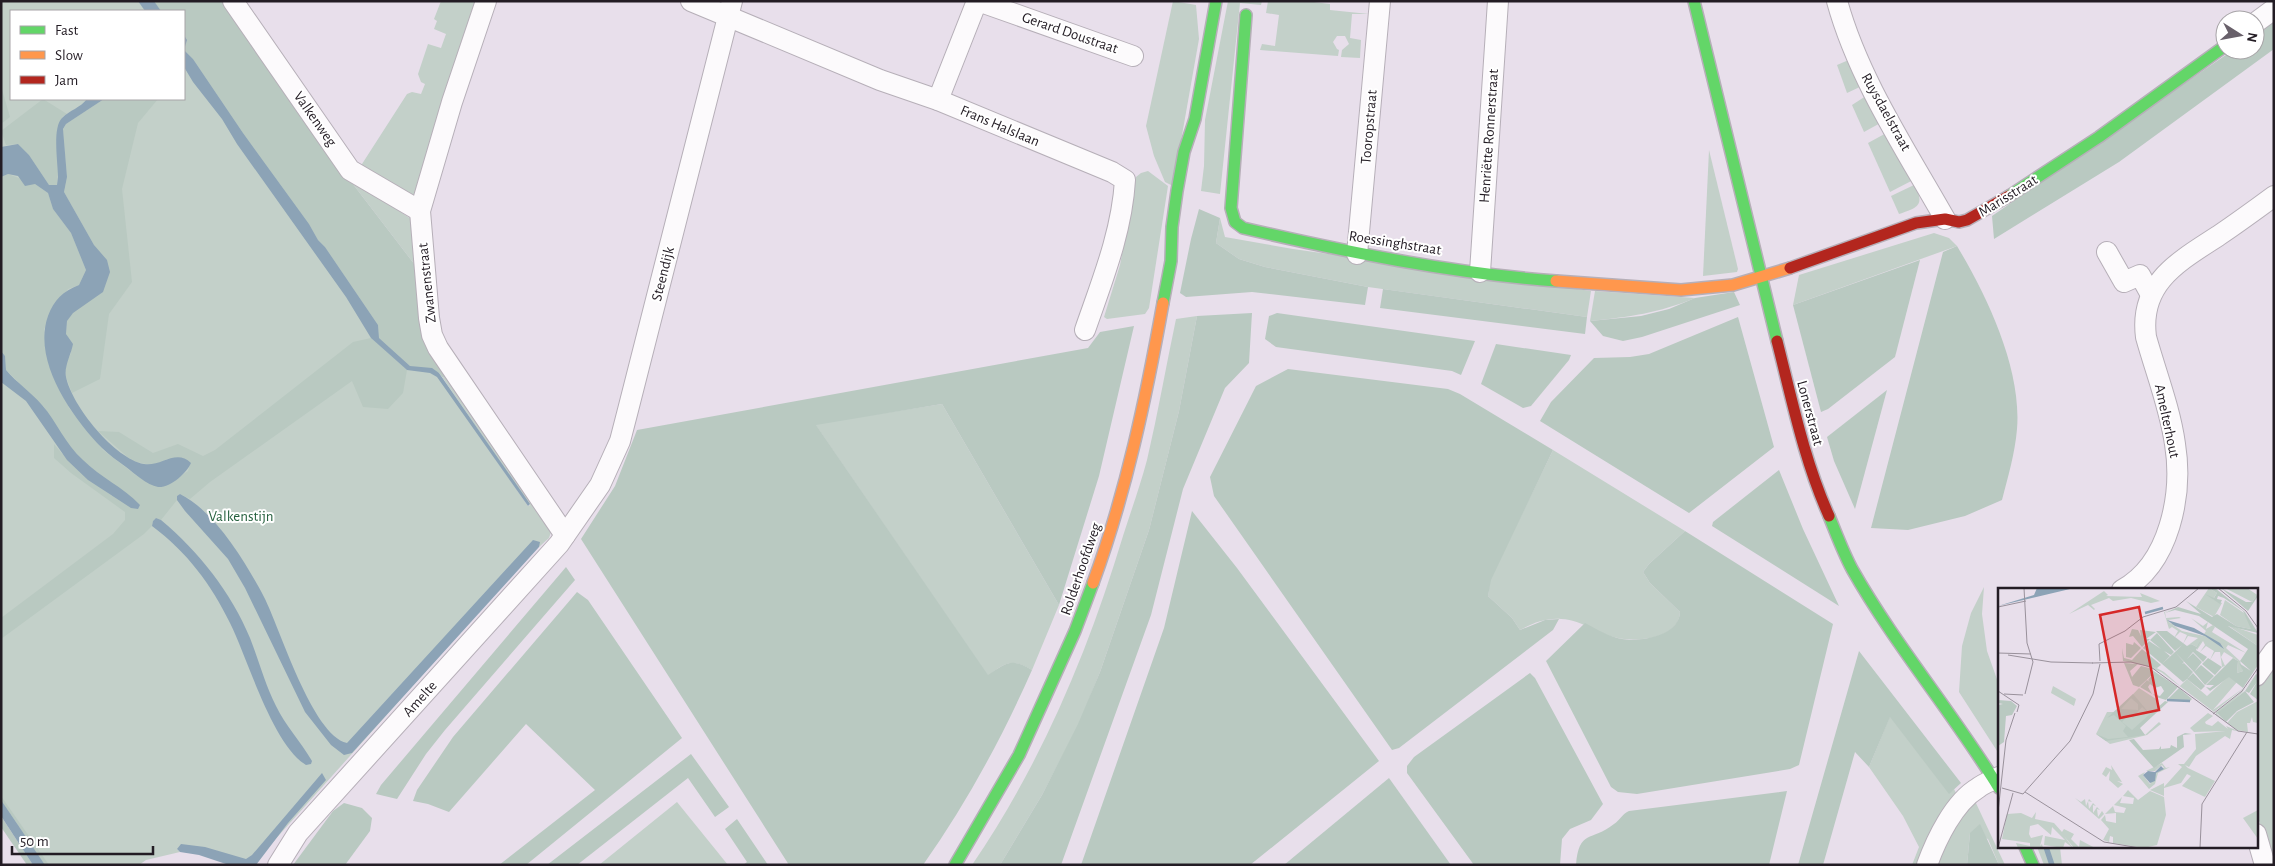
<svg xmlns="http://www.w3.org/2000/svg" width="2275" height="866" font-family="'Alegreya Sans',sans-serif">
  <rect width="100%" height="100%" fill="#e8dfeb"/>
  <g fill="#c3d0c9" fill-rule="evenodd">
    <path d="M1 1H177L528 506 530 505 442 377 449 379 551 532 549 538 539 547V545L255 862 177 849 180 852 146 860 139 865H39L1 807ZM11 11H184V99H11Z"/>
    <polygon points="441,1 478,1 418,194 408,197 361,168 362,164 407,94 412,92 421,94 425,84 421,82 418,74 428,44 441,48 446,34 434,29 437,21 434,19"/>
    <polygon points="1173,1 1196,5 1199,39 1173,186 1165,182 1154,156 1146,126"/>
    <polygon points="1228,1 1262,1 1261,5 1240,3 1220,194 1201,191 1204,166 1205,120"/>
    <polygon points="1268,1 1306,1 1330,4 1330,10 1369,14 1352,14 1350,38 1361,40 1360,58 1341,57 1342,50 1349,44 1345,36 1337,36 1333,42 1337,49 1339,50 1338,56 1260,50 1262,44 1275,46 1279,15 1266,13"/>
    <polygon points="1851,59 1864,85 1847,93 1837,65"/>
    <polygon points="1869,94 1884,121 1864,132 1852,105"/>
    <polygon points="1890,131 1917,178 1890,192 1868,143"/>
    <polygon points="1709,150 1738,269 1737,272 1703,276"/>
    <polygon points="1148,171 1168,186 1149,308 1145,314 1107,319 1104,317 1120,265 1136,177 1141,173"/>
    <polygon points="346,175 414,221 415,265"/>
    <path d="M1914 185C1926 205 1917 208 1899 214L1891 196Z"/>
    <polygon points="1220,218 1225,237 1293,249 1591,291 1587,317 1368,287 1265,267 1239,259 1216,243"/>
    <polygon points="1934,233 1949,238 1957,246 1793,305 1799,275"/>
    <path d="M1595 291 1695 298C1659 313 1629 317 1590 321Z"/>
    <path d="M1197 316 1179 411 1149 530 1100 672 1079 724 1042 795 1000 865H972C1041 764 1088 652 1123 536 1131 511 1140 486 1147 460 1158 413 1166 366 1176 319Z"/>
    <path d="M942 404 1059 605 1032 670C1012 658 1005 662 988 676L815 424Z"/>
    <path d="M1553 450 1685 531 1649 564 1643 572 1650 583 1680 612C1679 637 1644 641 1624 639 1602 637 1584 620 1561 619 1546 618 1533 623 1520 630L1512 618 1488 596 1490 580Z"/>
    <polygon points="1984,587 1982,614 1987,651 1999,685 1999,754 1959,692 1962,646 1971,613"/>
    <polygon points="2274,664 2274,865 2256,812 2256,690"/>
    <polygon points="1890,716 1949,793 1954,789 1958,797 1920,865 1912,865 1919,847 1903,816 1869,767"/>
    <polygon points="1975,801 2005,865 1999,865 1988,839 1970,833 1967,865 1935,865 1953,825"/>
    <polygon points="677,802 728,865 599,865"/>
    <polygon points="2037,847 2060,847 2062,865 2044,865"/>
  </g>
  <g fill="#b9c9c1">
    <polygon points="154,1 225,1 346,175 415,265 449,379 442,377 439,373 410,366 379,338 378,325 325,247 318,240 309,224 243,133 193,59 184,50 187,40 184,35 184,11 161,11"/>
    <polygon points="2274,19 2274,49 2119,162 1994,239 1992,216 2233,50 2255,50 2255,34"/>
    <polygon points="1,86 10,117 1,124"/>
    <polygon points="43,99 67,114 62,117 57,185 49,185 29,155 18,144 6,145 1,131"/>
    <polygon points="104,99 158,99 138,123 122,189 132,282 109,314 100,379 72,393 66,377 66,364 71,353 66,334 67,321 103,257 94,245 64,192 67,177 63,130 66,124"/>
    <path d="M8 174 35 184 48 193 53 209 71 233 86 270 79 285 68 289 44 329 49 364 59 387 69 408 103 450 137 476 167 485 188 471 190 463 167 459 158 464H146L132 461 98 431 119 432 153 453 178 444 203 456 215 450 353 342 371 338 407 370 403 393 388 409 363 407 352 381 210 482 190 499 180 494 177 496V500L161 520 156 518 153 521 152 526 144 534 1 639V618L113 534 125 520V512L71 473 54 458V444C71 465 90 481 112 496L100 475 81 459 65 441 44 407 6 370 5 356 1 351V177Z"/>
    <polygon points="1199,209 1220,218 1216,243 1239,259 1265,267 1368,287 1365,305 1252,292 1186,297 1180,293 1191,239"/>
    <path d="M1957 246C1987 296 2022 369 2017 429 2015 453 2008 477 2002 500L1965 516 1908 530 1871 528 1943 252Z"/>
    <polygon points="1920,260 1895,357 1828,409 1821,412 1793,305"/>
    <polygon points="1383,289 1587,317 1585,334 1380,308"/>
    <polygon points="1734,292 1740,305 1642,337 1623,341 1603,336 1590,321 1641,316 1669,309 1695,298"/>
    <polygon points="1252,313 1249,363 1225,388 1183,489 1151,615 1061,865 1000,865 1042,795 1078,724 1100,672 1149,530 1179,411 1197,316"/>
    <polygon points="1277,313 1475,341 1461,375 1452,371 1276,347 1265,339 1269,316"/>
    <polygon points="1738,317 1774,447 1689,513 1540,421 1551,402 1594,358 1630,357 1649,354"/>
    <path d="M1134 326 1099 476 1059 605 942 404 816 425 988 675C1006 663 1011 657 1032 670 1002 738 966 804 923 865H789L581 539 615 486 637 430 1088 348 1100 332Z"/>
    <polygon points="1496,344 1571,355 1569,360 1531,406 1523,408 1481,384"/>
    <polygon points="1288,369 1448,389 1460,394 1553,450 1491,580 1488,596 1512,618 1520,630 1545,620 1559,619 1553,630 1399,748 1392,750 1214,496 1210,477 1256,386"/>
    <polygon points="1887,390 1855,509 1834,461 1827,437"/>
    <polygon points="1779,470 1803,529 1839,606 1712,526 1713,522"/>
    <polygon points="1192,511 1237,568 1379,761 1250,865 1081,865 1164,628"/>
    <path d="M1685 531 1833 624 1799 765 1790 769 1637 794 1618 792 1611 787 1546 661 1585 623C1596 629 1610 637 1622 639 1641 642 1679 636 1680 612L1650 583 1643 572 1649 564Z"/>
    <polygon points="566,567 575,580 445,730 426,754 397,799 376,794 381,785"/>
    <polygon points="577,592 588,600 682,738 526,865 499,865 595,790 526,724 449,812 428,804 413,801 417,790 453,737"/>
    <polygon points="1859,651 1961,783 1949,794 1890,717 1869,767 1855,752 1823,865 1798,865"/>
    <polygon points="1530,673 1535,678 1603,804 1591,820 1570,829 1562,839 1560,865 1474,865 1407,773 1407,766 1414,757"/>
    <polygon points="691,754 729,807 715,817 688,778 577,865 547,865"/>
    <polygon points="1389,778 1451,865 1284,865"/>
    <path d="M1787 791 1769 865H1576C1579 829 1591 842 1614 824 1620 820 1622 814 1629 811Z"/>
    <polygon points="1,796 49,865 45,865 1,800"/>
    <polygon points="344,803 362,808 372,818 370,831 345,865 293,865 333,811"/>
    <polygon points="1,816 33,865 27,865 1,827"/>
    <polygon points="737,819 768,865 743,865 747,862 725,829"/>
    <polygon points="1980,824 1999,865 1967,865 1970,833"/>
  </g>
  <g fill="#8ca3b6">
    <polygon points="138,1 154,1 161,11 145,11"/>
    <polygon points="184,35 187,40 184,50 193,59 243,133 309,224 318,240 325,247 378,325 379,338 410,366 432,368 439,373 530,504 528,506 437,377 430,373 407,370 371,338 346,297 237,144 222,119 193,82 184,67"/>
    <path d="M87 99H104L66 124 63 129 67 177 64 192 94 245 107 260 110 272 103 292 73 313 67 321 66 334 73 344C71 355 64 366 66 377 72 406 115 459 144 464 161 467 176 448 191 463 187 473 170 488 158 487 147 485 134 473 126 467 118 461 109 455 102 448 72 417 32 361 48 316 54 300 63 291 79 285L86 270 71 233 53 209 48 193 35 184 25 186 18 176 8 174 1 177V147L18 144 29 155 49 185H57L58 177C58 163 52 128 62 118 70 110 80 108 87 99Z"/>
    <path d="M1 351 5 356 6 370C17 383 31 392 42 405 57 422 65 444 83 460 100 477 123 487 140 505L138 509 131 508 88 480 67 460 26 401 1 382Z"/>
    <path d="M180 494C215 511 246 563 264 597 280 628 312 735 347 743L533 540 540 542 539 547 352 753 344 755 331 745 305 712 245 588 228 559 185 511 177 500V496Z"/>
    <path d="M156 518 161 520C199 552 231 592 250 638 259 661 265 684 276 706 285 725 301 742 312 761L311 764 306 765C272 744 248 659 230 623 211 584 187 552 152 526L153 521Z"/>
    <polygon points="322,773 326,780 288,823 256,865 229,865 199,855 180,852 177,849 181,844 205,847 246,859 252,855"/>
    <polygon points="1,800 45,865 33,865 31,862 1,816"/>
  </g>
  <g fill="none" stroke-linecap="round" stroke-linejoin="round">
    <polyline stroke="#8ca3b6" stroke-width="5.5" points="2046,847 2052,865"/>
    <defs>
      <g id="street">
        <polyline points="233,1 350,170 420,211"/>
        <polyline points="486,1 452,102 420,211 429,318 432,335 438,348 565,535"/>
        <path d="M691 1 880 80 938 100 1112 172 1125 180C1122 232 1102 281 1085 330"/>
        <polyline points="978,1 1133,56"/>
        <path d="M1837 1C1858 78 1906 150 1945 219"/>
        <polyline points="2255,23 2274,9"/>
        <polyline points="938,100 977,1"/>
        <polyline points="2107,252 2124,282 2140,275 2151,295"/>
        <polyline points="1357,254 1380,1"/>
        <polyline points="1480,272 1498,1"/>
        <path d="M2122 590C2170 564 2183 494 2175 444 2170 408 2156 373 2146 337 2139 283 2178 262 2218 236 2237 223 2255 210 2274 196"/>
        <polyline points="2256,676 2274,651"/>
        <polyline points="2256,834 2265,865"/>
        <polyline points="278,865 298,833 559,544 600,485 620,441 628,410 732,1"/>
        <path d="M1927 865C1936 840 1954 802 1978 788 1984 783 1992 781 1999 777"/>
      </g>
      <g id="fast">
        <polyline points="1694,1 1777,341"/>
        <path d="M1246 15 1231 208 1235 222 1243 228C1346 252 1450 273 1556 281"/>
        <polyline points="2009,196 2099,137 2225,46"/>
        <polyline points="1163,303 1171,261 1172,227 1177,191 1184,152 1195,119 1216,1"/>
        <path d="M1829 516C1836 533 1843 552 1852 569 1895 645 1953 713 1999 788"/>
        <polyline points="2025,847 2033,865"/>
        <polyline points="955,865 1019,755 1075,631 1093,583"/>
      </g>
      <g id="slow">
        <polyline points="1556,281 1681,290 1733,285 1790,268"/>
        <path d="M1093 583C1126 493 1146 398 1163 303"/>
      </g>
      <g id="jam">
        <polyline points="1790,268 1916,223 1945,219 1959,222 1967,220 2009,196"/>
        <path d="M1777 341C1792 400 1804 460 1829 516"/>
      </g>
    </defs>
    <use href="#street" stroke="#b6afb8" stroke-width="22"/>
    <use href="#fast" stroke="#b6afb8" stroke-width="14"/>
    <use href="#slow" stroke="#b6afb8" stroke-width="14"/>
    <use href="#jam" stroke="#b6afb8" stroke-width="14"/>
    <use href="#street" stroke="#fcfafc" stroke-width="20"/>
    <use href="#fast" stroke="#63d668" stroke-width="11"/>
    <use href="#slow" stroke="#ff974d" stroke-width="11"/>
    <use href="#jam" stroke="#b3261e" stroke-width="11"/>
  </g>
  <g text-anchor="middle" dominant-baseline="central" stroke-width="4" stroke-linejoin="round" paint-order="stroke">
    <g font-size="15" fill="#231c24" stroke="#fff">
      <text transform="translate(1070 33) rotate(19)">Gerard Doustraat</text>
      <text transform="translate(1886 112) rotate(61)">Ruysdaelstraat</text>
      <text transform="translate(315 119) rotate(55)">Valkenweg</text>
      <text transform="translate(1000 126) rotate(23)">Frans Halslaan</text>
      <text transform="translate(1369 127) rotate(-85)">Tooropstraat</text>
      <text transform="translate(1489 136) rotate(-86)">Henriëtte Ronnerstraat</text>
      <text transform="translate(2008 196) rotate(-32)">Marisstraat</text>
      <text transform="translate(1395 243) rotate(9)">Roessinghstraat</text>
      <text transform="translate(663 274) rotate(-76)">Steendijk</text>
      <text transform="translate(427 283) rotate(-96)">Zwanenstraat</text>
      <text transform="translate(1810 413) rotate(75)">Lonerstraat</text>
      <text transform="translate(2167 421) rotate(78)">Amelterhout</text>
      <text transform="translate(1081 569) rotate(-71)">Rolderhoofdweg</text>
      <text transform="translate(420 699) rotate(-48)">Amelte</text>
    </g>
    <g font-size="15" fill="#26613f" stroke="#fff">
      <text x="241" y="516">Valkenstijn</text>
    </g>
  </g>
  <g transform="translate(1998 588)">
    <rect width="260" height="260" fill="#e8dfeb"/>
    <path d="M211 0 219 5 215 11 224 15 216 29 198 19ZM227 0H249L259 7 254 14ZM106 3 110 7 108 8 144 9 142 5 162 13 153 15 133 10 115 13 111 10 93 17 97 21 96 22 90 17 71 26ZM227 12 246 25 254 38 253 41 238 38 222 27ZM178 20 167 24 168 30 181 29 183 30 170 32 172 35 206 46 208 43 193 30 205 38 210 34 208 41 215 37 217 39 214 44 248 65 230 57 228 60 242 73 245 83 239 85 240 73 226 64 223 69 227 78 224 79 222 64H217L212 72 216 63 208 58 202 64 207 57 205 53 199 62V59L193 56 189 58 200 50 190 48 185 56 189 47 182 44 176 50 180 43 174 39 171 41 166 24ZM179 36 197 42 206 48 184 43 175 37ZM228 36 260 47V58ZM135 73 155 78 166 84 182 98 189 91 209 108 231 88 239 94 215 122 247 99 216 124 163 84ZM258 86 244 105 219 126 229 135 239 124 260 113V135L255 134 254 129 252 135H249L250 144 239 142 218 127V124L246 102ZM55 98 78 111 76 118 53 105ZM141 100 158 111 161 119 141 140 147 147 161 134 163 136 149 147 112 156 98 146 109 124H118ZM210 125 215 128 207 134 208 136 214 138 220 133 230 141 228 138 243 144 234 142 232 151 227 148 198 168 191 179 187 177 190 180 217 193 207 209 184 198 193 188 189 186 183 195 166 200V208L152 202 166 195V199L184 179 180 176H186L198 161 197 146 228 143 196 144 192 140ZM164 175 168 180 172 179 160 185 157 196 151 201 140 188 147 184 145 187 152 196 158 185 166 180 164 177 157 183H148ZM113 177 124 194 119 193 125 196 120 200 111 192 112 183 108 189 104 186 108 179 114 182ZM130 202 140 212 152 203 166 209 168 227 159 257 146 260 115 255V249L112 248 111 254 105 252 111 241 103 232 107 227 108 233 118 235V225L107 226 115 218 117 224 126 225 128 220 116 217 124 209 122 215 135 216 136 210 125 208ZM77 210 83 214 87 211 88 218 91 211 94 214 90 213 91 221 95 215 98 218 95 217V225L99 219 102 222 99 221 100 229 104 223 106 226 101 231ZM260 222V251L245 230ZM38 224 37 231 56 235 64 244 66 241 76 246 73 251 81 259 82 252 97 260H76L66 248 75 260 67 254 65 260 46 257 47 248 67 252 54 239 53 247 40 236 32 238 31 246 33 250 45 247 42 258 44 256 45 260H20L18 255 32 258V255L4 251 9 226 23 225 34 230Z" fill="#c3d0c9" fill-rule="evenodd"/>
    <path d="M211 0H217L247 24 260 45 230 38 260 58V77L245 100 231 89 212 103 208 99 212 100 216 97H208L235 70 240 73 239 85 245 83 241 75 253 83 242 73 250 61 201 28 177 22 167 25 180 19 203 26 188 13 214 29 219 26 238 38 253 41 245 23 226 10 220 8 219 11 224 12 222 16 207 6 216 10 219 5ZM223 0 248 14H254L259 7 249 0 260 8 250 23ZM134 41 140 42 143 48 142 42 158 44 148 51H152L144 59 135 48 131 49ZM158 43H169L189 58 193 56 199 59 201 55 203 53 198 62 209 69 205 74 189 58 195 64 189 71 195 65 204 74 196 84 177 64 184 57 177 63ZM159 45 176 64 173 67 166 63 172 68 164 76 145 60 151 53 163 61 152 52ZM136 54 143 60 133 70 128 69V55L135 57ZM124 60 126 70 134 72 144 61 163 77 159 80 125 73ZM177 64 186 74 184 76 186 75 195 84 189 91 195 85 207 98 203 102 189 91 185 94 164 76ZM210 70 224 79 217 87 204 76ZM126 75 140 76 132 83 134 89 143 78 151 80 180 99 168 112 158 109 155 106 162 108 166 103 163 98 157 100 152 96 150 99 154 106 142 99 149 92 152 94 150 92 156 85 141 99 135 97ZM203 77 216 88 207 97 196 84ZM258 86 260 87V112L252 106 259 94 251 105 247 103 256 114 239 123 228 134 219 125 247 103ZM181 100 194 111 192 113 169 112ZM135 106 152 126 167 113 170 114 142 140 147 147 108 153 98 146 110 151 130 149 125 143 128 138 116 127 109 130ZM133 110 140 116V122L123 121ZM144 119 152 126 134 142 124 134 130 127 135 130ZM0 112 13 113 19 118 14 127 8 128 6 154 0 158V117L5 116 0 115ZM187 145 194 146 185 147 186 159 156 180 131 152 136 151 145 162 161 161 163 158V161L172 160 173 157 179 160V149Z" fill="#b9c9c1" fill-rule="evenodd"/>
    <path d="M39 0 72 1 0 18 36 7ZM169 32 196 40 222 55 226 61 207 48 177 38ZM163 178 166 181 158 185 157 193 152 195 145 187 150 183 157 184Z" fill="#8ca3b6"/>
    <path fill="none" stroke="#8ca3b6" stroke-width="2.5" d="M147 25 165 20M169 112 192 113"/>
    <path fill="none" stroke="#99919b" stroke-width="1" d="M26 0 29 55 35 74 27 106M220 0 248 23 260 40M0 19 28 13M0 65 33 66M10 67 53 74 95 75M102 73 101 56 127 43 145 29 178 19 201 0M94 75 133 74 153 79 240 143M0 103 21 117 19 124M6 106 25 107M215 126 244 103 260 80M240 143 260 146M4 200 25 206 72 153 95 106 102 76M27 204 106 254 142 260M0 224 8 152 17 125M0 260 15 205M151 260H171M202 260 204 216 249 144"/>
    <path fill="#d62828" fill-opacity="0.15" stroke="#d62828" stroke-width="2.5" d="M141 19 161 122 122 130 102 27Z"/>
    <rect width="260" height="260" fill="none" stroke="#231c24" stroke-width="2.5"/>
  </g>
  <rect width="2275" height="866" fill="none" stroke="#231c24" stroke-width="5"/>
  <rect x="10" y="10" width="175" height="90" fill="#ffffff" stroke="#a7a4a7"/>
  <rect x="20" y="26" width="25" height="8" fill="#63d668" stroke="#a7a4a7"/>
  <text x="55" y="35" font-size="15" fill="#231c24">Fast</text>
  <rect x="20" y="51" width="25" height="8" fill="#ff974d" stroke="#a7a4a7"/>
  <text x="55" y="60" font-size="15" fill="#231c24">Slow</text>
  <rect x="20" y="76" width="25" height="8" fill="#b3261e" stroke="#a7a4a7"/>
  <text x="55" y="85" font-size="15" fill="#231c24">Jam</text>
  <g transform="translate(2240 35) rotate(101)"><circle r="24" fill="#ffffff" stroke="#a7a4a7"/>
  <path d="M0-4L9 19L0 12L-9 19Z" fill="#68606a"/>
  <text y="-8" font-size="14" font-weight="bold" text-anchor="middle" fill="#231c24">N</text>
  </g>
  <path d="M12 846v8h141v-8" fill="none" stroke="#231c24" stroke-width="2.5"/>
  <text x="20" y="846" font-size="15" fill="#231c24" stroke="#ffffff" stroke-width="4" paint-order="stroke">50 m</text>
</svg>
